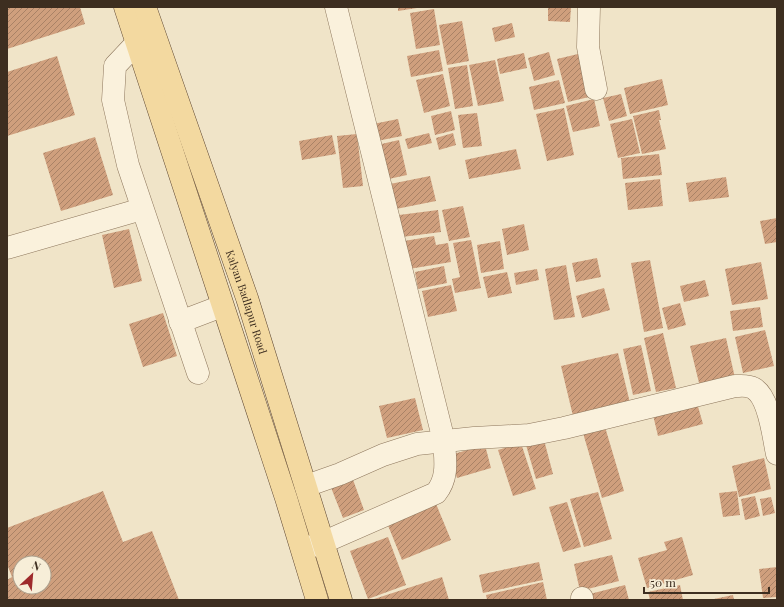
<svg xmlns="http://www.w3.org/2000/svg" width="784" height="607" font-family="'Playfair Display',serif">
  <defs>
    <pattern id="building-hatch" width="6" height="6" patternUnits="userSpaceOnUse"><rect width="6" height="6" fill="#cf9f7d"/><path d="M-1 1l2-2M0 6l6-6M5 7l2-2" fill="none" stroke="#a98266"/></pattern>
  </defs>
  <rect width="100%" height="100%" fill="#f0e4c8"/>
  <g fill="url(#building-hatch)" fill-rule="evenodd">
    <polygon points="7,7 80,7 85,24 7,49"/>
    <polygon points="398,7 417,7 417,8 398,11"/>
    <polygon points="548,7 571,7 570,22 548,21"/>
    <polygon points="434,9 440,45 416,49 410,13"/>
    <polygon points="462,21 469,61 447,65 439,25"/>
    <polygon points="512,23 515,37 495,42 492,28"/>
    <polygon points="439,50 443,71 411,77 407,56"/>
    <polygon points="549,52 555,75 534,81 528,58"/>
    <polygon points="524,53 527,68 500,74 497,59"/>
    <polygon points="578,54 589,97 568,102 557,59"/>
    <polygon points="57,56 75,115 7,136 7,72"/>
    <polygon points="495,60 504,101 478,106 469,65"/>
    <polygon points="467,65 473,106 455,109 448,68"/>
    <polygon points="443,74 450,106 424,113 416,80"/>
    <polygon points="662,79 668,105 630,114 624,88"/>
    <polygon points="559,80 565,103 534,110 529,87"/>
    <polygon points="621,94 627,116 609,121 603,98"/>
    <polygon points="594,99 600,126 573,132 566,106"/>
    <polygon points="564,108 574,155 547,161 536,114"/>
    <polygon points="659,110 661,120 659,120 666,149 642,154 633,116"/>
    <polygon points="451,111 455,130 435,135 431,116"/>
    <polygon points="477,113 482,146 463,148 458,115"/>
    <polygon points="398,119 402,136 377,141 373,124"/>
    <polygon points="632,119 640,153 618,158 610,124"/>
    <polygon points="429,133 432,143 408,149 405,139"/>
    <polygon points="453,133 456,145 439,150 436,138"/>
    <polygon points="357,134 363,186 343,188 337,136"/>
    <polygon points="332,135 336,154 302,160 299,141"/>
    <polygon points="95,137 113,195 61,211 43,153"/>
    <polygon points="399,140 407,175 384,180 377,145"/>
    <polygon points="516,149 521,169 469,179 465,160"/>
    <polygon points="659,154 662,175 623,179 621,158"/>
    <polygon points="430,176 436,201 391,210 385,185"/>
    <polygon points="726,177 729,197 689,202 686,183"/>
    <polygon points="660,179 663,206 628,210 625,183"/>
    <polygon points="463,206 470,237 449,241 442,210"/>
    <polygon points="438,210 441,232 402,237 399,215"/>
    <polygon points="777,218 777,242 765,244 760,221"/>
    <polygon points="524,224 529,250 507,255 502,229"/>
    <polygon points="129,229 142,281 114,288 102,235"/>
    <polygon points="434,236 436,245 448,243 451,262 409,269 404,241"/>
    <polygon points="471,240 481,288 455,293 452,279 460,277 453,243"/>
    <polygon points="500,241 504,269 481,273 477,245"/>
    <polygon points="597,258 601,277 576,282 572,263"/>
    <polygon points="650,260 663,328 644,332 631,263"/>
    <polygon points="761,262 768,299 732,305 725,269"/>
    <polygon points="566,265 575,317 554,320 545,269"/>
    <polygon points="444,266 447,283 418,289 415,272"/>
    <polygon points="537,269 539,280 516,285 514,273"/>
    <polygon points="507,272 512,293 488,298 483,277"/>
    <polygon points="705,280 709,296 684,302 680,286"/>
    <polygon points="451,285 457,311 428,317 422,291"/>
    <polygon points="604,288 610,310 582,318 576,296"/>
    <polygon points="680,303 686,325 668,330 662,308"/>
    <polygon points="760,307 763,327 733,331 730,311"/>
    <polygon points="163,313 177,356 143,367 129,324"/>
    <polygon points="765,330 774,366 743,373 735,337"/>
    <polygon points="663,333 676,388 656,392 644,338"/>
    <polygon points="726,338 735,378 700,387 690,346"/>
    <polygon points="641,345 651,391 633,395 623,349"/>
    <polygon points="618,353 630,403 573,416 561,366"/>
    <polygon points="415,398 423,430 387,438 379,406"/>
    <polygon points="697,403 703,424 658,436 653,415"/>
    <polygon points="605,427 624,491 602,498 583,433"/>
    <polygon points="544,440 553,474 536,479 526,445"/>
    <polygon points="521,443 536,489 513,496 498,450"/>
    <polygon points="485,445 491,468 457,478 450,455"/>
    <polygon points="764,458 771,489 739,497 732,466"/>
    <polygon points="352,477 364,510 343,518 330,485"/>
    <path d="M103 491 123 542 152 531 179 600H7V580L12 577 7 564V528ZM20 563H44V587H20Z"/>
    <polygon points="737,491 740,515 723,517 719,493"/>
    <polygon points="598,492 612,539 584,547 570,499"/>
    <polygon points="755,496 760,516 745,520 741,499"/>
    <polygon points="771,497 775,513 763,516 760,499"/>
    <polygon points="434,499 451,540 402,560 385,518"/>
    <polygon points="567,502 581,547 563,552 549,507"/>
    <polygon points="388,537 406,585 368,599 350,551"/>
    <polygon points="682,537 693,575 647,588 638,558 667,550 664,542"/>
    <polygon points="612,555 619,581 580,591 574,564"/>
    <polygon points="539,562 543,580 483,593 479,575"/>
    <polygon points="777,567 777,597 763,598 759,569"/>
    <polygon points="442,577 449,600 371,600"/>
    <polygon points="543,582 547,600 487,600 486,595"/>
    <polygon points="625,585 629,600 588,600 586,595"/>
    <polygon points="680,585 683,600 650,600 648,592"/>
    <polygon points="733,595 734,600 714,600 714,599"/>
  </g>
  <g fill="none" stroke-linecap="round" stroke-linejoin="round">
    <defs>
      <g id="minor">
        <polyline points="589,7 588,47 596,89"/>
        <polyline points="148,31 115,66 113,100 128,165 198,373"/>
        <polyline points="7,248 142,209"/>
        <polyline points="180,322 222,306"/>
        <path d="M306 486 340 474 383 455 417 444 474 438 529 435 564 428 735 386C741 386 748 385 753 388 770 397 773 437 777 454"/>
        <path d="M306 548 322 543 436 493C449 477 445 459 444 441L336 7"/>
        <polyline points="582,598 582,600"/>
      </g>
      <g id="major">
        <polyline points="125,7 286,498 317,600"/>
        <path id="s1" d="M145 7 247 298 341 600"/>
      </g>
    </defs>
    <use href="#minor" stroke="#8d765c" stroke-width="23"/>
    <use href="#major" stroke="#5b4430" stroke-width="23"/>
    <use href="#minor" stroke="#faf1dc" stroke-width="22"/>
    <use href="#major" stroke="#f3d9a0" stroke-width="22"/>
  </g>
  <g text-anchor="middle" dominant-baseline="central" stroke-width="3.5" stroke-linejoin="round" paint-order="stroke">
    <g font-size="11" fill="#3d2e20" stroke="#f7eed8">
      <text stroke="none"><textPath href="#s1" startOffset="312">Kalyan Badlapur Road</textPath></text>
    </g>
  </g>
  <rect width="784" height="607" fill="none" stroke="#3d2e20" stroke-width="16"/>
  <g transform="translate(32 575) rotate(26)"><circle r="19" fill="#f7eed8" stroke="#ada18e"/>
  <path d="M0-3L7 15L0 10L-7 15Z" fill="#9e2a2b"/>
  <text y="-6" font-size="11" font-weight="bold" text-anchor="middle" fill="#3d2e20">N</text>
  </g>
  <path d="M644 587v6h125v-6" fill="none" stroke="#3d2e20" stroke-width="2"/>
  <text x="650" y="587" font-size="12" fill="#3d2e20" stroke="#f7eed8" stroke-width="3" paint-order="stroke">50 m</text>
</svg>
